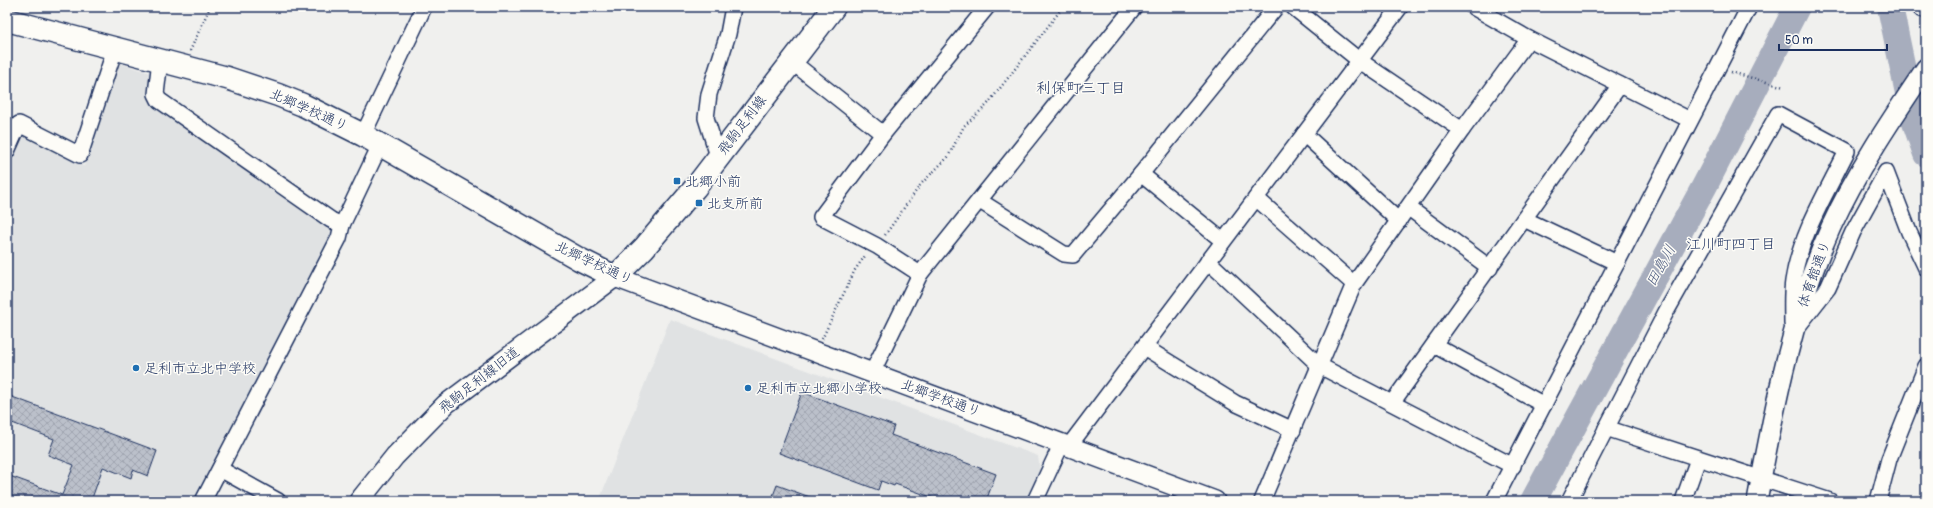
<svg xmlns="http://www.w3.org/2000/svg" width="1933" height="508" font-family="Pangolin,'Klee One',sans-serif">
  <defs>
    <pattern id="building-cross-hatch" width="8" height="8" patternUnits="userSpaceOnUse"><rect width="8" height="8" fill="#bbc0ca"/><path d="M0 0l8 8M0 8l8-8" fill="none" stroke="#a0a5b0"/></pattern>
  </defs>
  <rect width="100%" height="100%" fill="#f0f0ee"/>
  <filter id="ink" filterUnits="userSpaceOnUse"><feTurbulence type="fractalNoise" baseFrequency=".025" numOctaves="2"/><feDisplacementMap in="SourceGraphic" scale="8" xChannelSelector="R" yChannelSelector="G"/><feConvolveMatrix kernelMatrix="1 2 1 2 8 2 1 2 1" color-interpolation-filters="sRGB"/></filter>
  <g filter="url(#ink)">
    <g fill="#e0e2e3">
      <polygon points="119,63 151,73 155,104 332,226 335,235 196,501 7,501 7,168 22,134 84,166"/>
      <polygon points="670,319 1038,456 1040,471 1025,501 599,501"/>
    </g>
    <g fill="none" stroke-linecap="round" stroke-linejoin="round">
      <g stroke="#a7adbd" stroke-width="26">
        <polyline points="1890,7 1913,117 1926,154"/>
        <polyline points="1533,501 1704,187 1797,7"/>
      </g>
    </g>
    <g fill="url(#building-cross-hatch)" stroke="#1b2f5e">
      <polygon points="802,392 894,426 891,435 996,474 986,501 942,501 895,484 894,486 881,481 878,490 779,453"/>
      <polygon points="7,395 157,451 148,476 133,470 131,478 103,467 91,501 7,501 7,475 62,495 74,465 48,455 54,439 7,421"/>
      <polygon points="777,485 818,500 817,501 771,501"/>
    </g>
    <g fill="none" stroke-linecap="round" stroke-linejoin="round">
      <defs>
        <g id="minor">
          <polyline points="1293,7 1360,61 1462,130"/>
          <polyline points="1473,7 1529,39 1690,120"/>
          <polyline points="1921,7 1921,9 1926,10"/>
          <polyline points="160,60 156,94 159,100 331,220 342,225"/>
          <polyline points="791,61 883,134"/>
          <polyline points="1304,134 1399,221"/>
          <polyline points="363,135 424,7"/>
          <polyline points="7,151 19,124 80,155 115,49"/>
          <polyline points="718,156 706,118 709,94 728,34 733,7"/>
          <polyline points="1141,174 1223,241"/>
          <polyline points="1256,198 1354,284"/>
          <polyline points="980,201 1064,254 1073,255 1141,174 1276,7"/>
          <polyline points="1409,208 1490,268"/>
          <polyline points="1524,219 1617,263"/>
          <polyline points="1208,261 1320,366 1513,466"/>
          <polyline points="920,274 877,246 821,217 883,134 987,7"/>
          <polyline points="1799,325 1828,288 1853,232 1886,172 1909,232 1926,268"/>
          <polyline points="1434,345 1544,405"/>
          <polyline points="1144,347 1235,403 1293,430"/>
          <polyline points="872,373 920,274 1134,7"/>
          <polyline points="1392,403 1620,85"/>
          <polyline points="1606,428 1830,501"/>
          <polyline points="1069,446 1400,7"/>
          <polyline points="220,469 278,501"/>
          <polyline points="203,501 339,238 342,225 380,145"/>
          <polyline points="1035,501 1062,443"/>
          <polyline points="1262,501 1354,284 1462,130 1529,39"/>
          <polyline points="1494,501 1749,7"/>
          <path d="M1569 501 1666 312 1778 114 1847 151C1827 192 1800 235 1793 281 1791 294 1792 310 1792 324"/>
          <polyline points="1683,501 1698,459"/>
          <polyline points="1878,501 1889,459 1926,366"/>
        </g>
        <g id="tertiary">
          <polyline points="359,501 395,456 446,404 615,277 1215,501"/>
          <path d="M1757 501C1774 408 1792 314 1831 227 1857 170 1891 120 1926 68"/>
        </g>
        <polyline id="secondary" points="7,20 227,78 278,95 303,105 363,135 579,259 615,277 644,248 695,188 834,7"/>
      </defs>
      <use href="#minor" stroke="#1b2f5e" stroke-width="18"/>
      <use href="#tertiary" stroke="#1b2f5e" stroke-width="22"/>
      <use href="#secondary" stroke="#1b2f5e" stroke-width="25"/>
      <g stroke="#1b2f5e" stroke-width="2.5" stroke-dasharray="1 3" stroke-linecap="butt">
        <polyline points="190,51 210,7"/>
        <polyline points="1731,72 1784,87"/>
        <polyline points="885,235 921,184 948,157 964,126 987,105 1063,7"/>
        <polyline points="822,339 855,270 865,256"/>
      </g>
      <use href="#minor" stroke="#fdfcf7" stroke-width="15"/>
      <use href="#tertiary" stroke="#fdfcf7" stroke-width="19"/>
      <use href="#secondary" stroke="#fdfcf7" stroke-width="22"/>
    </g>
  </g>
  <g fill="#1f6fb2" stroke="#fdfcf7" stroke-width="1.5">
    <rect x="673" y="177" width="8" height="8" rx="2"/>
    <rect x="695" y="199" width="8" height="8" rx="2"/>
    <circle cx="136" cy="368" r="4"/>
    <circle cx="748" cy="388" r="4"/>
  </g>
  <g text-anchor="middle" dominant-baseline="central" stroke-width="3" stroke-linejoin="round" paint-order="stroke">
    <g font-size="14" fill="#1b2f5e" stroke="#fdfcf7">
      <text transform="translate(309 110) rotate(24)">北郷学校通り</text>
      <text transform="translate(742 125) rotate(-53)">飛駒足利線</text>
      <text transform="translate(594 263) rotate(25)">北郷学校通り</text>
      <text transform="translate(1814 274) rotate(-70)">体育館通り</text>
      <text transform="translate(479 380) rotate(-38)">飛駒足利線旧道</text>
      <text transform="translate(941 398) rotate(20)">北郷学校通り</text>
    </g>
    <g font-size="14" fill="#1b2f5e" stroke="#fdfcf7" text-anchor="start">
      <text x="685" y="181">北郷小前</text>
      <text x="707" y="203">北支所前</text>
      <text x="144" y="368">足利市立北中学校</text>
      <text x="756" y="388">足利市立北郷小学校</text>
    </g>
    <g font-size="15" fill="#1b2f5e" stroke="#fdfcf7">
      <text x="1081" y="88">利保町三丁目</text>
      <text x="1731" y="244">江川町四丁目</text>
    </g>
    <g font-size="15" font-style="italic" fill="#4c5b7f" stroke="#fdfcf7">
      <text transform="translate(1661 266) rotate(-61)">田島川</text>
    </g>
  </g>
  <rect width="1933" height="508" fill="none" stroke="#fdfcf7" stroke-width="24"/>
  <rect x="12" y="12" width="1909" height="484" fill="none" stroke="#1b2f5e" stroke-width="1.5" filter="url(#ink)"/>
  <path d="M1779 44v6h108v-6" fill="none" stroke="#1b2f5e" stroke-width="2"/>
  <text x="1785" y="44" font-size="12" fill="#1b2f5e" stroke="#fdfcf7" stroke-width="3" paint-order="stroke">50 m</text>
</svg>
